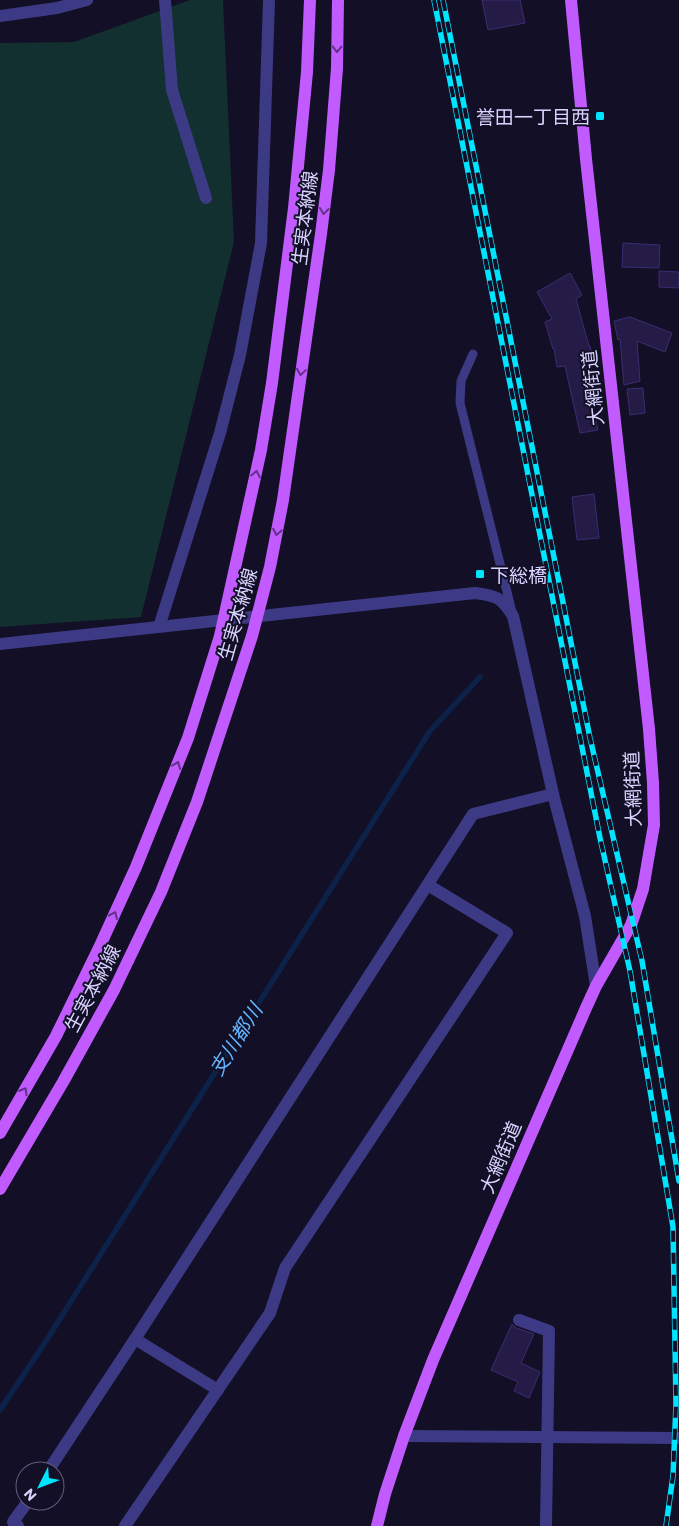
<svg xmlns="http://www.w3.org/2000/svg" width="679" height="1526" font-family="Commissioner,'Noto Sans JP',sans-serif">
  <rect width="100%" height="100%" fill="#130f26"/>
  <polygon fill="#12302f" points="190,0 223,0 234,242 141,617 0,627 0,43 74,42"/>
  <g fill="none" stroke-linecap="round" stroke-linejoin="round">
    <polyline stroke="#0c2248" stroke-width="5.5" points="0,1410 46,1341 430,731 480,677"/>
  </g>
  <g fill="#241b47" stroke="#3b2d73">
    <polygon points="482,0 520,0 525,23 488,30"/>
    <polygon points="623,243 660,245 659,268 622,267"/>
    <polygon points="659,271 679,272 679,288 659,287"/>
    <polygon points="570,273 582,295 576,299 589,346 590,346 593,361 589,362 597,392 590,393 598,430 580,433 565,366 557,367 554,348 553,349 545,322 552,319 537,292"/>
    <polygon points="630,317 672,333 665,352 637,341 640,381 624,385 620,339 618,340 614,321"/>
    <polygon points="643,388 645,413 630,415 627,389"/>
    <polygon points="594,494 599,538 577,540 572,497"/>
    <polygon points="512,1324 516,1328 534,1334 521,1363 540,1372 529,1398 514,1391 518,1382 491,1370"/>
  </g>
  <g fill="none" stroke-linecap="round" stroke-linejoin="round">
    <polyline stroke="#3d3a85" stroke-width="9" points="473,354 461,381 460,403 512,612"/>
    <g stroke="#3d3a85" stroke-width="12">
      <polyline points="165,0 172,90 206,198"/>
      <polyline points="159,627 220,433 240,355 261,243 269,0"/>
      <polyline points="519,1320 549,1331 546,1526"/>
      <polyline points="135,1339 218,1390"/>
      <polyline points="48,1471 135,1339 473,814 553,794"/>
      <polyline points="18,1526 13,1522 28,1501"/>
      <polyline points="125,1526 270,1313 285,1268 507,933 428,885"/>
    </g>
    <g stroke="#3d3a85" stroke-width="12">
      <polyline points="0,16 57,8 87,0"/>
      <path d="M0 644 475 593C497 596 501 597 513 616L553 794 585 916 596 986"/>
      <polyline points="404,1436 679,1438"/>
    </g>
    <g stroke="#c25bff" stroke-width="12">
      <polyline points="0,1133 56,1036 99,948 136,867 188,738 220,636 261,450 272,383 294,208 307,72 310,0"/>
      <polyline points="0,1189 63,1082 114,990 161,892 197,802 252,636 270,567 283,500 321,234 329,170 337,68 338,0"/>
      <polyline points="377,1526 385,1494 404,1436 433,1360 586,1008 596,986 631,925 643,889 654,825 653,783 649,729 586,159 571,0"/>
    </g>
    <defs>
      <g id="rail">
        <polyline points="434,0 600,838 630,971 673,1227 676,1404 673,1476 666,1526"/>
        <polyline points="443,0 590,738 642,961 679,1181"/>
      </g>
    </defs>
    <use href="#rail" stroke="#00e5ff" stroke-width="5.5"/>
    <use href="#rail" stroke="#130f26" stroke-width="4" stroke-dasharray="11" stroke-linecap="butt"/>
  </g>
  <defs><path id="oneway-chevron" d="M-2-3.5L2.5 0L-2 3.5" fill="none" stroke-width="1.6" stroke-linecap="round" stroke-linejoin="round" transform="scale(1.25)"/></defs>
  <g stroke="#623188">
    <use href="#oneway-chevron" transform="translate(337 49) rotate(91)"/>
    <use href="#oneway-chevron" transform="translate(324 211) rotate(97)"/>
    <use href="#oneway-chevron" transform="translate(301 372) rotate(98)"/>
    <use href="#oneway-chevron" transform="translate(256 474) rotate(-78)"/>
    <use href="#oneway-chevron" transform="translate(277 532) rotate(101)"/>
    <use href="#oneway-chevron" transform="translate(177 765) rotate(-68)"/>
    <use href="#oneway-chevron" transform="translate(114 915) rotate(-66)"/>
    <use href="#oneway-chevron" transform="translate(24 1091) rotate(-60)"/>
  </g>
  <g fill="#00e5ff" stroke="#130f26" stroke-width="2">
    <rect x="595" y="111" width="10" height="10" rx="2.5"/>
    <rect x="475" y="569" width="10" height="10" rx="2.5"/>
  </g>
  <g text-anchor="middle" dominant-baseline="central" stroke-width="4" stroke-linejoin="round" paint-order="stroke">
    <g font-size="19" fill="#d9d4ff" stroke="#130f26" text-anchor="end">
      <text x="590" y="116">誉田一丁目西</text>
      <text x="490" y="574" text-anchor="start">下総橋</text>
    </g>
    <g font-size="19" fill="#d9d4ff" stroke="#130f26">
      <text transform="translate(304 218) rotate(-83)">生実本納線</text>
      <text transform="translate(592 388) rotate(-96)">大網街道</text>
      <text transform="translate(237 614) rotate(-74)">生実本納線</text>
      <text transform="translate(632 789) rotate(-92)">大網街道</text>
      <text transform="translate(92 988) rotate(-62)">生実本納線</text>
      <text transform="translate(500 1157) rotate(-67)">大網街道</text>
    </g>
    <g font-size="20" font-style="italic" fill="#62b6ff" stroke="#130f26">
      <text transform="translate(235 1039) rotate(-58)">支川都川</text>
    </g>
  </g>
  <g transform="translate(40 1486) rotate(228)"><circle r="24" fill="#130f26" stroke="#625e7d"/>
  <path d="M0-4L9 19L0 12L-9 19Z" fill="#00e5ff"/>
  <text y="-8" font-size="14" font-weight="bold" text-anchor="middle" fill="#d9d4ff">N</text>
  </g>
</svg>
